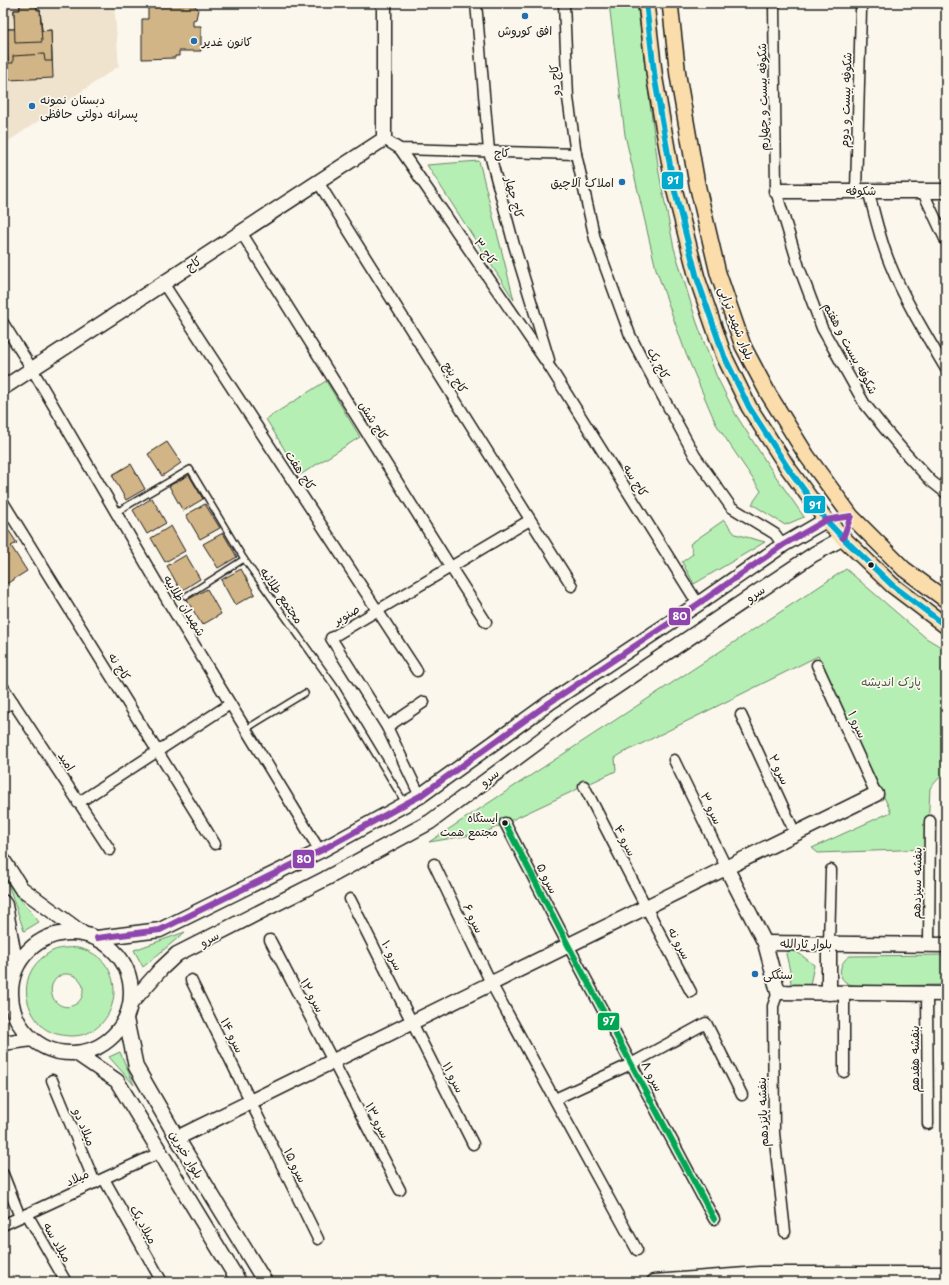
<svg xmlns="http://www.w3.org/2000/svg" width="949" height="1285" font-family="'Playpen Sans','Playpen Sans Arabic',sans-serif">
  <rect width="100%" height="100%" fill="#fbf7ec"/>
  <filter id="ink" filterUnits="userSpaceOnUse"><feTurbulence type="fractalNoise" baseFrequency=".025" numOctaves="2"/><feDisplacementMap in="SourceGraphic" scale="8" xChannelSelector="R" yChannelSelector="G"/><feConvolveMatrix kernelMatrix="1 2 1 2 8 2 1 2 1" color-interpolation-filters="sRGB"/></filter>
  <g filter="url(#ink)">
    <polygon fill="#efe3ce" points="3,3 114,3 119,66 3,145"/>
    <g fill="#b6efb3" stroke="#698668" fill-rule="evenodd">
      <polygon points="609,3 637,3 659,173 674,248 696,320 716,375 736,415 770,468 804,517 785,525 752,504 761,491 716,424 686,354 656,269 625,135"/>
      <polygon points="479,161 514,300 427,165"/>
      <polygon points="326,381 360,437 300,475 266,419"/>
      <polygon points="724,520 735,534 765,542 694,584 682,562 693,554 690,544"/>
      <polygon points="846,569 926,638 946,650 946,775 941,776 930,788 927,849 818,853 812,848 891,812 818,656 621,754 615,758 616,771 484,833 429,842"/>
      <polygon points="8,884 39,922 24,931"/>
      <polygon points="185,932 143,967 134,950"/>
      <path d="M63 948C68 948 73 947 78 948 136 960 119 1046 62 1035 54 1034 44 1030 39 1023 20 1000 22 969 49 953 53 950 58 949 63 948ZM63 974C74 973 84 979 83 991 83 997 80 1001 76 1004 56 1016 39 985 63 974Z"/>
      <polygon points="790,950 796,951 814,965 810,985 791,985 790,971 786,954 787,951"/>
      <path d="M946 955V985L857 986C854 985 850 985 847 983 836 977 840 961 850 956Z"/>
      <polygon points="120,1052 134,1085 109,1057"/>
      <polygon points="764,1280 946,1281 764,1282"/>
    </g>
    <g fill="#d2b587" stroke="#1c1c1c">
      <polygon points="36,3 37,10 40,10 42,31 51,30 53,78 8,80 6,29 15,29 14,10 20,10 20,4"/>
      <polygon points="36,3 37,10 40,10 42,31 51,30 52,61 45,61 44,54 13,56 13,63 8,63 6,29 15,29 14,10 20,10 20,4"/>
      <polygon points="36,3 37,10 40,10 42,42 15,43 14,10 20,10 20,4"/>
      <polygon points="148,3 173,3 173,4 178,4 178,3 192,3 198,9 196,19 193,20 193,26 201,26 201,51 179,51 179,56 175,56 175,58 142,59 142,19 148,19"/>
      <polygon points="167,442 181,463 162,476 148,454"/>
      <polygon points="131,464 145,489 126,500 112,475"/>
      <polygon points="189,475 203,499 183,511 169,486"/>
      <polygon points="152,498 166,523 147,534 133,510"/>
      <polygon points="205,504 220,528 200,539 186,515"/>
      <polygon points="3,522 17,543 11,546 27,571 3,586"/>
      <polygon points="171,526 185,551 165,562 151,538"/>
      <polygon points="223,533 237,557 218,568 203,544"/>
      <polygon points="186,555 200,579 181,591 167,566"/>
      <polygon points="241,569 255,594 235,605 221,580"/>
      <polygon points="207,589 221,614 202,625 187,600"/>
    </g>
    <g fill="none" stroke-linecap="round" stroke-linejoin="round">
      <defs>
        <g id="lane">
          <polyline points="115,513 190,469 244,559 335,687 405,803"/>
          <polyline points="186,596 244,559"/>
          <polyline points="246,729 305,693"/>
        </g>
        <g id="street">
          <polyline points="476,3 489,151 514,245 549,360"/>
          <polyline points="564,3 568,98 576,154 595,239 630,335 645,364 695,456 731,507 775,534 783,545"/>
          <polyline points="774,3 776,191 799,267 822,328 864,403 884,428 907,455 931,481 946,493"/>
          <polyline points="384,139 400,149 576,154"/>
          <polyline points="400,149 551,369 698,604"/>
          <polyline points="318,182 572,586"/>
          <polyline points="856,190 861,10"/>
          <path d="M868 190C875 215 880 240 890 264 905 301 926 335 946 369"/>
          <polyline points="922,190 946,241"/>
          <polyline points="241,232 450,566 486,622"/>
          <polyline points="163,283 417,671"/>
          <polyline points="3,323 32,369 170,605 320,851"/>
          <polyline points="3,502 215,844"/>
          <polyline points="817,665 876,794"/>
          <polyline points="3,687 110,850"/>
          <polyline points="3,708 13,702"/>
          <polyline points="741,715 795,833"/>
          <polyline points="387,727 424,702"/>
          <polyline points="674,760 726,867"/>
          <polyline points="584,786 646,907 691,992"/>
          <polyline points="420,796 387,727 331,638 530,520"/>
          <polyline points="78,803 230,704"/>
          <polyline points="505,823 568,945 714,1219"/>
          <polyline points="434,864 492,985 637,1250"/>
          <polyline points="350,899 473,1144"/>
          <polyline points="270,940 400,1190"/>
          <polyline points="829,943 831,870"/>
          <polyline points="929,945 930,821"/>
          <polyline points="191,980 318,1239"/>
          <polyline points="778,992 773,1006 774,1133 785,1232"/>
          <polyline points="844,993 844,1072"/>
          <polyline points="927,994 928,1124"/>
          <polyline points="52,1080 95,1183"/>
          <polyline points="555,1099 631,1064 706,1023 742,1095"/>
          <polyline points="3,1174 20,1217"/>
          <polyline points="104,1179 162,1282"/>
          <polyline points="27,1214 66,1282"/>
          <polyline points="3,1225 161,1152"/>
        </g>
        <g id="secondary">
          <polyline points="776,191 946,191"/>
          <polyline points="3,388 384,139 384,3"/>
          <polyline points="3,860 21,888 82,933"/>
          <polyline points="726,867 765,943 778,992 946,994"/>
          <polyline points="3,902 5,905 16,967"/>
          <circle cx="71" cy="993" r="60"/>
          <polyline points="97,938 160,930 320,851 420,796 549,703 698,604 783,545 826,520"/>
          <polyline points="765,943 946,945"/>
          <polyline points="829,943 829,993"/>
          <polyline points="131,1003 161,969 177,954 325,879 430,822 580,711 814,554 843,538"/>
          <polyline points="126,1019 136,1067 177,1138 265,1282"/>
          <polyline points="3,1043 32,1039"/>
          <polyline points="76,1053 117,1081 239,1282"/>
          <polyline points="177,1138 876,794"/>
          <polyline points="654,1282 759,1274 946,1274"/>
        </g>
        <g id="primary">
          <polyline points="646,3 655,80 674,188 697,278 724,356 749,407 788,468 826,520 843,538 892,585 946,626"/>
          <polyline points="670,3 678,76 697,184 718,273 743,346 769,395 807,456 851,516 904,569 946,600"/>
        </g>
      </defs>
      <use href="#lane" stroke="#1c1c1c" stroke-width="8"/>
      <use href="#street" stroke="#1c1c1c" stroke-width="13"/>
      <use href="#secondary" stroke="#1c1c1c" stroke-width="17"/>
      <use href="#primary" stroke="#1c1c1c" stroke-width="18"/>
      <use href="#lane" stroke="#fbf7ec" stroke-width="5"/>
      <use href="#street" stroke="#fbf7ec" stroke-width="10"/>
      <use href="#secondary" stroke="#fbf7ec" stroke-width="14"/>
      <use href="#primary" stroke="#faddab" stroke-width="15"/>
      <defs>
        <polyline id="bus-1" points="646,3 655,80 674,188 697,278 724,356 749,407 788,468 826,520 843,538 892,585 946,626"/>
        <polyline id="bus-2" points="505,823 568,945 714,1219"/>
        <polyline id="bus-3" points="97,938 160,930 320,851 405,804 420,796 549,703 698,604 783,545 826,520 851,516 843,538"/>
      </defs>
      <use href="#bus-1" stroke="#fbf7ec" stroke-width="9"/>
      <use href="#bus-2" stroke="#fbf7ec" stroke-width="9"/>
      <use href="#bus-3" stroke="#fbf7ec" stroke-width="9"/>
      <use href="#bus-1" stroke="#00a9ce" stroke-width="6"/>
      <use href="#bus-2" stroke="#00a651" stroke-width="6"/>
      <use href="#bus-3" stroke="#8e44ad" stroke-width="6"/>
    </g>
  </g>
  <g fill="#1f6fb2" stroke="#fbf7ec" stroke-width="1.5">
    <circle cx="525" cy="16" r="4"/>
    <circle cx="194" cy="41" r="4"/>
    <circle cx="32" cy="106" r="4"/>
    <circle cx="622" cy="182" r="4"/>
    <circle cx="755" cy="974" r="4"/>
  </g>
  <g fill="#1c1c1c" stroke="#fbf7ec" stroke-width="1.5">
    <circle cx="871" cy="565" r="3.5"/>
    <circle cx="505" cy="823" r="3.5"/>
  </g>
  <g text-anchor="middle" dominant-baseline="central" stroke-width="3.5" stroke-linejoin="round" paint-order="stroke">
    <g font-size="11" fill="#1c1c1c" stroke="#fbf7ec" text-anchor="end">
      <text x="498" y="817">ایستگاه<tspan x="498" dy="14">مجتمع همت</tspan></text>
    </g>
    <g font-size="12" fill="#1c1c1c" stroke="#fbf7ec" text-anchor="start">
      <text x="525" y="30" text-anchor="middle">افق کوروش</text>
      <text x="202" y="41">کانون غدیر</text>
      <text x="40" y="99">دبستان نمونه<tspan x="40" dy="14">پسرانه دولتی حافظی</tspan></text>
      <text x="614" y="182" text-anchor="end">املاک آلاچیق</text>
      <text x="763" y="974">سنگکی</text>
    </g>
    <g font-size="12" fill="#1c1c1c" stroke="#fbf7ec">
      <text transform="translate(554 80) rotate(-93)">کاج دو</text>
      <text transform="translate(762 97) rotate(-91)">شکوفه بیست و چهارم</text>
      <text transform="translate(845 100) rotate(-88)">شکوفه بیست و دوم</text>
      <text transform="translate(502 152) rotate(2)">کاج</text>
      <text x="861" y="190">شکوفه</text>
      <text transform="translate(515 197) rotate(75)">کاج چهار</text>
      <text transform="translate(486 251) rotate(55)">کاج ۳</text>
      <text transform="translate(193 263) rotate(-33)">کاج</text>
      <text transform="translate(737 323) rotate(69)">بلوار شهید ترابی</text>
      <text transform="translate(851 348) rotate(62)">شکوفه بیست و هفتم</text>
      <text transform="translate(659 363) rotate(62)">کاج یک</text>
      <text transform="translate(456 377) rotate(58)">کاج پنج</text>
      <text transform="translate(374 420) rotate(58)">کاج شش</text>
      <text transform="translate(301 470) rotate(57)">کاج هفت</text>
      <text transform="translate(636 480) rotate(58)">کاج سه</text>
      <text transform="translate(755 593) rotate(-33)">سرو</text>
      <text transform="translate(282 595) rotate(55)">مجتمع طلائیه</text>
      <text transform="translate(185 605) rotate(59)">شهیدان طلاییه</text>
      <text transform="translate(346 614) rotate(-30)">صنوبر</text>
      <text transform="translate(120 666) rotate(58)">کاج نه</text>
      <text transform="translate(858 724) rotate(66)">سرو ۱</text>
      <text transform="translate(67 761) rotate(57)">امید</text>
      <text transform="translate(780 769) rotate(65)">سرو ۲</text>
      <text transform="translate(489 777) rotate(-37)">سرو</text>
      <text transform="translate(712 808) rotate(64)">سرو ۳</text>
      <text transform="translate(626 840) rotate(63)">سرو ۴</text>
      <text transform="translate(548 878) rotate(63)">سرو ۵</text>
      <text transform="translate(916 883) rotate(-89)">بنفشه سیزدهم</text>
      <text transform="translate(474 918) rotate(64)">سرو ۶</text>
      <text transform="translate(209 938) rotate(-27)">سرو</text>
      <text transform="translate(680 943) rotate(62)">سرو نه</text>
      <text transform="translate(806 943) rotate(1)">بلوار ثارالله</text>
      <text transform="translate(393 955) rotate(63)">سرو ۱۰</text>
      <text transform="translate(313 995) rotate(62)">سرو ۱۲</text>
      <text transform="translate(233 1035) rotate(64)">سرو ۱۴</text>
      <text transform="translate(914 1059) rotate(-90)">بنفشه هفدهم</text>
      <text transform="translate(653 1076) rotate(62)">سرو ۸</text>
      <text transform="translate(454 1077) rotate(63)">سرو ۱۱</text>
      <text transform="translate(762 1112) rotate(-92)">بنفشه پانزدهم</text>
      <text transform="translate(378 1120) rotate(63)">سرو ۱۳</text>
      <text transform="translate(85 1127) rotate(68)">میلاد دو</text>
      <text transform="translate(187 1154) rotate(59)">بلوار خیرین</text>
      <text transform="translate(296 1165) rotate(64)">سرو ۱۵</text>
      <text transform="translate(77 1177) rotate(-25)">میلاد</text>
      <text transform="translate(144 1224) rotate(61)">میلاد یک</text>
      <text transform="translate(58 1242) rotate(60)">میلاد سه</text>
    </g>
    <g font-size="12" fill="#4a5b49" stroke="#fbf7ec">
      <text x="891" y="681">پارک اندیشه</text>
    </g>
  </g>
  <g stroke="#fbf7ec" stroke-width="1.5">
    <rect x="661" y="171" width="23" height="19" rx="4" fill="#00a9ce"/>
    <rect x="803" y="495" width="23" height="19" rx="4" fill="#00a9ce"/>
    <rect x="668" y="607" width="23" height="19" rx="4" fill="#8e44ad"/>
    <rect x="292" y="849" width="23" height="20" rx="4" fill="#8e44ad"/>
    <rect x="597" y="1012" width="23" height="19" rx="4" fill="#00a651"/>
  </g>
  <g font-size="11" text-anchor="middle" font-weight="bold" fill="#fff">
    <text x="673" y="184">91</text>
    <text x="815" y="509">91</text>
    <text x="680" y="620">80</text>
    <text x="304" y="863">80</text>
    <text x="609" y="1025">97</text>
  </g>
  <rect width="949" height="1285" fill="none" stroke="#fbf7ec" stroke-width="16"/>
  <rect x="8" y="8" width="933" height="1269" fill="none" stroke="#1c1c1c" stroke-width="1.5" filter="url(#ink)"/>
</svg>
